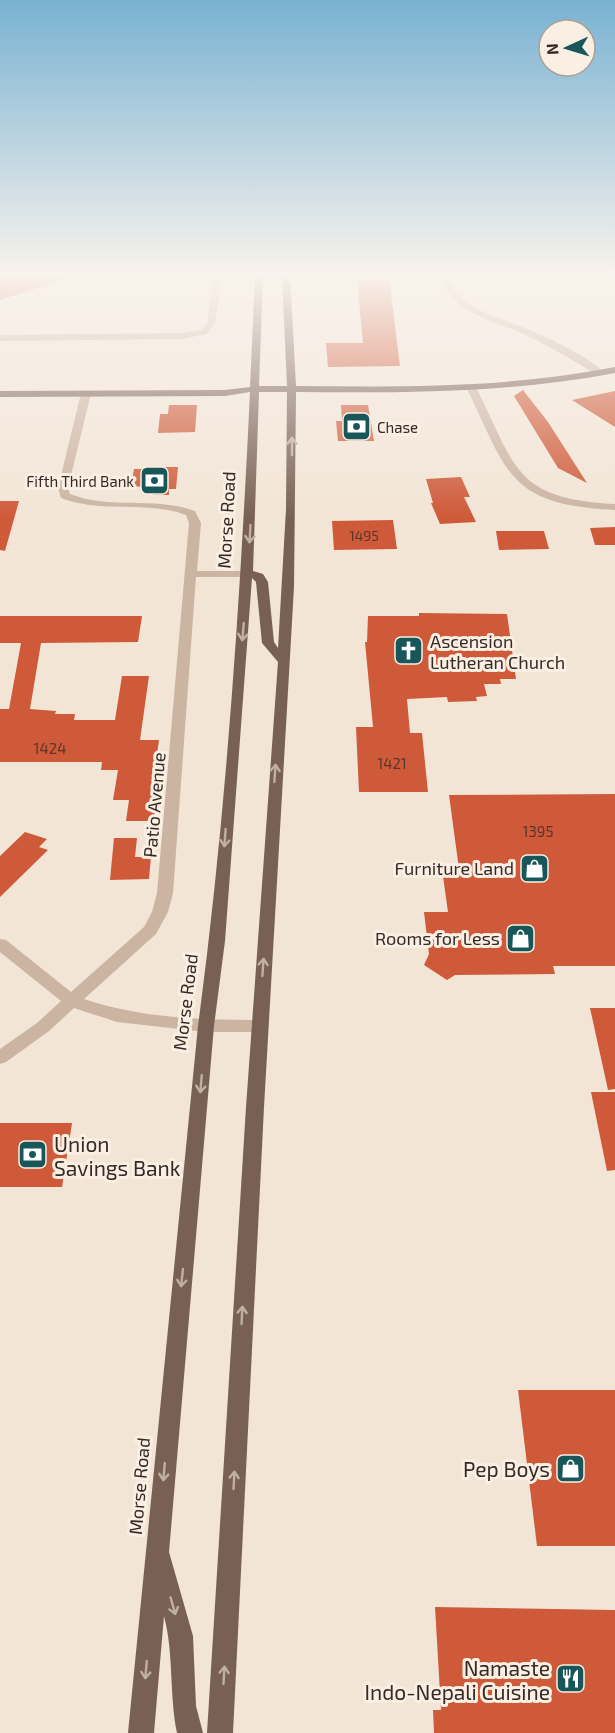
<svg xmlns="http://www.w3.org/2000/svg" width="615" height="1733" font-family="'Exo 2',sans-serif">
  <rect width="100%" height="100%" fill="#f2e5d6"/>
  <g fill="#ce5a39">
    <polygon points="0,276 65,276 65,279 0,300"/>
    <polygon points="357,279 389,279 400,366 328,367 326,343 363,343"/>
    <polygon points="523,390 548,422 587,483 558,468 514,396"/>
    <polygon points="615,391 615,427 572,400"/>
    <polygon points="169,405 197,405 195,432 158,433 160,414 168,414"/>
    <polygon points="341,405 368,405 374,441 338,441 336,421 342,421"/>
    <polygon points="153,467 178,467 176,489 169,489 169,495 153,495 154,489 149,489 149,486 131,487 134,469 153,469"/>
    <polygon points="461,477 470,497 464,497 476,522 440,524 431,503 433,503 426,479"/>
    <polygon points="0,501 19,501 5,551 0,550"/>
    <polygon points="393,520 397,549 334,550 332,521"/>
    <polygon points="615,527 615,545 595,545 590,528"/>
    <polygon points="496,531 544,531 549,549 499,550"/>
    <polygon points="419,613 507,614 516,679 500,679 501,684 484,684 487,696 476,697 477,701 448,702 447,697 407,699 410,733 422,733 428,792 359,792 356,727 373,727 365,642 367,642 368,616 419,616"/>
    <polygon points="0,616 142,616 138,642 41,643 30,709 56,711 55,714 75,714 74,720 115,720 122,676 149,676 140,740 159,740 153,783 160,783 154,821 126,821 129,800 113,800 118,770 101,770 102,762 0,762 0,709 9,709 21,643 0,643"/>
    <polygon points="615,794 615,966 553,966 555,974 455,975 447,980 424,965 429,954 424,912 448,912 442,869 459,869 449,795"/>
    <polygon points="25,832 47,839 39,847 48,850 0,897 0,856"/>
    <polygon points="114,838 137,838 135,857 151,857 149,879 110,880"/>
    <polygon points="590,1008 615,1008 615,1089 608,1090"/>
    <polygon points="591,1092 615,1092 615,1170 607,1171"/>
    <polygon points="0,1123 72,1123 62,1187 0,1187"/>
    <polygon points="518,1390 615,1390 615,1546 537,1546"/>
    <polygon points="435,1607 615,1610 615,1733 434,1733 433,1710 441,1710"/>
  </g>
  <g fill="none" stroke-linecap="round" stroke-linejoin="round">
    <g fill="#cbb4a2" fill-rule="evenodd">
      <polygon points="214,276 222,276 215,324 207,334 182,339 0,341 0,335 182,333 201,330 207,324"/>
      <path d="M438 276H446C461 309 488 313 520 326 545 336 585 354 605 373L597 375C576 362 554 349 532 338 496 320 455 317 438 276Z"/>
      <path d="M469 387 477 389C516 468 515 499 615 504V510C509 505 508 474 467 389Z"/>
      <path d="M86 390 91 393 68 488 70 494C111 510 153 496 195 511L201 523 197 571H247L253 574 247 577H196L173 893 168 912 156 934 84 999C141 1018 200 1020 259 1020L265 1022 267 1026 265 1030 259 1032H206L117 1022 74 1008 49 1031 6 1062 0 1064V1049L37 1023 61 1001 0 952V939L6 940 71 992 144 927 152 912 157 893 189 523 186 515C145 500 103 514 61 498L58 488 81 393Z"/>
    </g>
    <path fill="#786055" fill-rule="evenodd" d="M255 276H263L259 386H287L282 276H290L296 386C404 387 509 388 615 367V373C509 393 404 393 296 392L294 587 264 1107 233 1733H207L246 1107 278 662 262 643 256 582 252 578 225 941 214 1026 169 1552 193 1636 196 1706 203 1733H177C169 1694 174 1654 164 1616L154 1733H128L198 1026C226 816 240 604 250 392L225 396 0 397V391L225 390 250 387ZM259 392H287L286 509 278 648 274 642 268 582 263 574 253 571Z"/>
  </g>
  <defs><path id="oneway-shaft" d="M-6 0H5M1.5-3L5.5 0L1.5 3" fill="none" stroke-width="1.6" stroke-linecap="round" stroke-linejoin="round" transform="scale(1.5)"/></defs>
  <g stroke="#c0afa3">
    <use href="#oneway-shaft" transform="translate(292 446) rotate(-90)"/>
    <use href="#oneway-shaft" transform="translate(250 534) rotate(93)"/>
    <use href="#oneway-shaft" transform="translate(243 632) rotate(95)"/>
    <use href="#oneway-shaft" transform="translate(275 773) rotate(-86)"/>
    <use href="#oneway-shaft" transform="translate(225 838) rotate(94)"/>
    <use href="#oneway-shaft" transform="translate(263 967) rotate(-86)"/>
    <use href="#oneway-shaft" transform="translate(201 1084) rotate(95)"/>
    <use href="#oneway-shaft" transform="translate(182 1278) rotate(96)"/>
    <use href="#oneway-shaft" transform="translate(242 1315) rotate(-87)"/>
    <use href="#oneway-shaft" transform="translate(164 1472) rotate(95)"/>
    <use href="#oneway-shaft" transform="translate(234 1480) rotate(-87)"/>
    <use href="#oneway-shaft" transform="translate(173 1606) rotate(74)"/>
    <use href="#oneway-shaft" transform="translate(146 1670) rotate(95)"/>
    <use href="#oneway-shaft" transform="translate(224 1675) rotate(-87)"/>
  </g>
  <linearGradient id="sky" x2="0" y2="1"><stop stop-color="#79b2d2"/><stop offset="0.53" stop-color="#f9f3ed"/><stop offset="1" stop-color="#f9f3ed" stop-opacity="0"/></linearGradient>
  <rect width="615" height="518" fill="url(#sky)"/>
  <defs>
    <symbol id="bank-square" viewBox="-11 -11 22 22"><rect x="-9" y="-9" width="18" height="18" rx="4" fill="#185659" stroke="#faefe3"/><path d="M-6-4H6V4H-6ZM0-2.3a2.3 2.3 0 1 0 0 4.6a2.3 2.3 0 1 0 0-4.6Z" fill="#fff"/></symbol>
    <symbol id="church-square" viewBox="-11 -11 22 22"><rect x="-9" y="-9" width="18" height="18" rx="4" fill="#185659" stroke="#faefe3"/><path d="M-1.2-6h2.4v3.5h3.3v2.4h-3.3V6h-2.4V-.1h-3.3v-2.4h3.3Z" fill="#fff"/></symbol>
    <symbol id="shop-square" viewBox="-11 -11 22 22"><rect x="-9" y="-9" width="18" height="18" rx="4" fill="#185659" stroke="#faefe3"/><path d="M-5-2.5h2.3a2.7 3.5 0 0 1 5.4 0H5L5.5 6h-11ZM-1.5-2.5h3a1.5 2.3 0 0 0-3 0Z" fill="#fff"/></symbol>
    <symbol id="restaurant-square" viewBox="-11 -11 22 22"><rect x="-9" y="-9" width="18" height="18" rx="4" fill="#185659" stroke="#faefe3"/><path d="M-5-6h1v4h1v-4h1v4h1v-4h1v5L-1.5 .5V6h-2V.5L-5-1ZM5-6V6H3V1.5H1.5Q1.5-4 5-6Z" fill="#fff"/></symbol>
  </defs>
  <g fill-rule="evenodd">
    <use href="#bank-square" x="340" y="410" width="33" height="33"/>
    <use href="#bank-square" x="138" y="464" width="33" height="33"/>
    <use href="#church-square" x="392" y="634" width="33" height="33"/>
    <use href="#shop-square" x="518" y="852" width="33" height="33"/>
    <use href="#shop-square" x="504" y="922" width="33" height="33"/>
    <use href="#bank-square" x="16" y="1138" width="33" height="33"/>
    <use href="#shop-square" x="554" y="1452" width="33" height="33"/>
    <use href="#restaurant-square" x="554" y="1662" width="33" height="33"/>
  </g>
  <g text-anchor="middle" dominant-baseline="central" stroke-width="6" stroke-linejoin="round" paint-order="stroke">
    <g font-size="14" fill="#5b362a">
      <text x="364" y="535">1495</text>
    </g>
    <g font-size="15" fill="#352a25" stroke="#faefe3" text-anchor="start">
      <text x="377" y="427">Chase</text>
      <text x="134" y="481" text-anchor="end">Fifth Third Bank</text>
    </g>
    <g font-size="15" fill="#5b362a">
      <text x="50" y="748">1424</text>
      <text x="392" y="763">1421</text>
      <text x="538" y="831">1395</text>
    </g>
    <g font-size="18" fill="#352a25" stroke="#faefe3">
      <text transform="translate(226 520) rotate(-87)">Morse Road</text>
      <text transform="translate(154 805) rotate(-85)">Patio Avenue</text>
      <text transform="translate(185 1002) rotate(-83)">Morse Road</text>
      <text transform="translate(139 1486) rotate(-85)">Morse Road</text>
    </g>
    <g font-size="18" fill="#352a25" stroke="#faefe3" text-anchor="end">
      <text x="430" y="641" text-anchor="start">Ascension<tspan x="430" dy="21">Lutheran Church</tspan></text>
      <text x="514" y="868">Furniture Land</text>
      <text x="500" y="938">Rooms for Less</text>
    </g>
    <g font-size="21" fill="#352a25" stroke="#faefe3" text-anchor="end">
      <text x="54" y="1143" text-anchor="start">Union<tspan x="54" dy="24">Savings Bank</tspan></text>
      <text x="550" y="1468">Pep Boys</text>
      <text x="550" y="1667">Namaste<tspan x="550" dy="24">Indo-Nepali Cuisine</tspan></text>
    </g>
  </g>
  <g transform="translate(567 48) rotate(266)"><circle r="28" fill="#faefe3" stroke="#aba097" stroke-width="1.5"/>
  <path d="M0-4.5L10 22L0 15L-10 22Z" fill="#185659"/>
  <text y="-9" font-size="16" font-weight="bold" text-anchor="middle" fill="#352a25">N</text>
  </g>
</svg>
